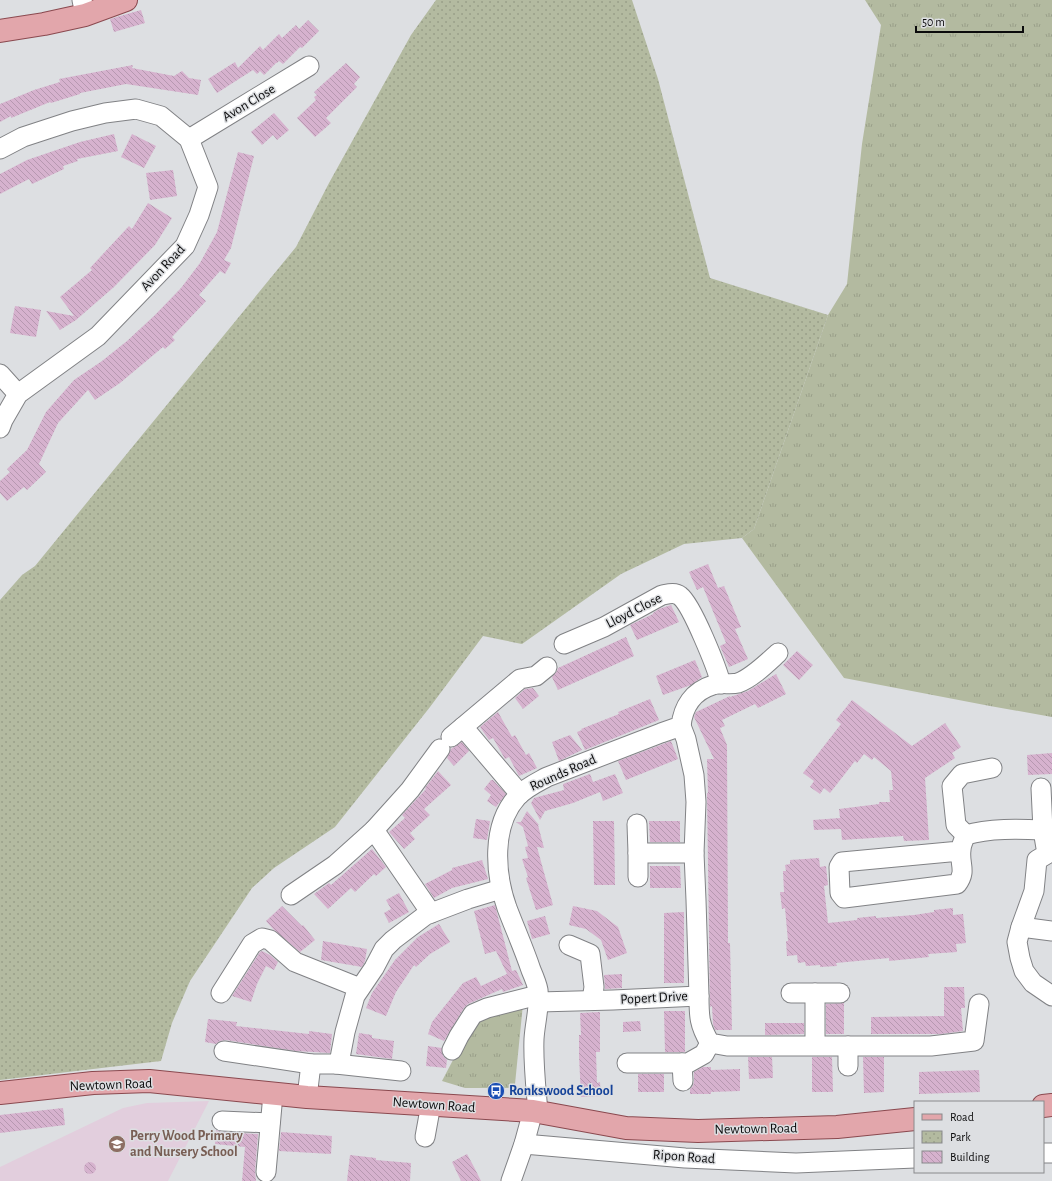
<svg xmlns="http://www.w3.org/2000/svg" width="1052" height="1181" font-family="'Alegreya Sans',sans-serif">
  <defs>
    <pattern id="grass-tufts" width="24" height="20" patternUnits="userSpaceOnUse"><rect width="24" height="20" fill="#b3baa0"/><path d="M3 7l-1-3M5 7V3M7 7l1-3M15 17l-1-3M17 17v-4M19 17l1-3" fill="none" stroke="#999f89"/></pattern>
    <pattern id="park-dots" width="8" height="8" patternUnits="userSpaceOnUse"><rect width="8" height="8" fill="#b3baa0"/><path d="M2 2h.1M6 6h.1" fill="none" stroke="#999f89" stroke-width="1.8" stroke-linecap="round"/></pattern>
    <pattern id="building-back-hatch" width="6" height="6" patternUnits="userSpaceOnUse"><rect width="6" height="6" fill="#d6b2ce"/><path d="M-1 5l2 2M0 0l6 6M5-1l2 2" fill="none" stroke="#b698b0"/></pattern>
  </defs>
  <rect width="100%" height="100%" fill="#dddfe2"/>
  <polygon fill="#e2cedd" points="209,1101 168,1181 0,1181 0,1167 123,1108 147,1103"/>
  <g fill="url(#grass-tufts)">
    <polygon points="865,0 1052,0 1052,717 990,706 844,678 742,538 754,529 828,315 847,284 862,144 881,25"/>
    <polygon points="523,1004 515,1084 510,1088 465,1088 442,1081 476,1016"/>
  </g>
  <polygon fill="url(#park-dots)" points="436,0 632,0 658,79 710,278 828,315 754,529 742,538 684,544 621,574 522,644 483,636 430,707 335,827 274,868 252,888 190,981 172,1023 161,1061 0,1080 0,600 22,575 35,566 296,247 329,183 411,35"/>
  <g fill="url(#building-back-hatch)">
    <polygon points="141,10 145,23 114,32 110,19"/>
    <polygon points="308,20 319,31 302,48 300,47 283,64 279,61 277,63 276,63 264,75 260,71 257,74 253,70 217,93 208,79 235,62 238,68 260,46 263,50 279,34 282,38 296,25 299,29"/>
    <polygon points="346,63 360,77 354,84 357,87 326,118 331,123 315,137 297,118 316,100 314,97 317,95 314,92"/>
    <polygon points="133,65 132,68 174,76 182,71 189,78 201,80 198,95 126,84 80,93 80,94 51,103 50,102 11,118 11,116 0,122 0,104 34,90 60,82 59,79"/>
    <polygon points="274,113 289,130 277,140 273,135 262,145 251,132"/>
    <polygon points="114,134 118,151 77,159 78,161 63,166 64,169 32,184 29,179 0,194 0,174 27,160 80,142"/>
    <polygon points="132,134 156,146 144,168 121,157"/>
    <polygon points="238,152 254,156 231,248 224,260 231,263 225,274 220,271 199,295 206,301 172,337 175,340 165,349 163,347 120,383 95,400 88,390 58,423 39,464 46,472 27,490 24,487 7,501 0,493 0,481 10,472 7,469 27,450 46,412 74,380 102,361 127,341 155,315 181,288 200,263 217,232"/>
    <polygon points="173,170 177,196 150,200 146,173"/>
    <polygon points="148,203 172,218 155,245 114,287 76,320 60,330 46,311 74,316 60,297 92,270 90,268 129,226 132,229"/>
    <polygon points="15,306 41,310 36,337 10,333"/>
    <polygon points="708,564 718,588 724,586 741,627 735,629 748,659 729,667 720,646 726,643 703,587 697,590 689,572"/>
    <polygon points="671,605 679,622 637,640 630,625 653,614 653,613 659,609"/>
    <polygon points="626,637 634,656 558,690 552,677 557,671 558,668"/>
    <polygon points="797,651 813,665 799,680 783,665"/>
    <polygon points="695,660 702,677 691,685 663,695 656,676"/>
    <polygon points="776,674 786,694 758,708 755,704 722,720 725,726 720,728 727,745 728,943 730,943 732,1030 715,1030 713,1024 712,1006 710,1007 707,793 708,793 707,759 714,759 694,717 696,712 730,696 730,697 748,691"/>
    <polygon points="533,688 539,696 523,709 515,698 525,689"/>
    <polygon points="650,699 659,720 585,750 577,732 582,730 581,729 619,714 618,712"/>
    <polygon points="852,700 912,746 945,723 961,747 952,753 955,758 925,778 929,840 904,841 903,836 842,840 841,829 814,830 813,820 840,818 839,809 879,804 879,802 890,802 889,790 893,790 891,771 874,757 872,760 864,754 857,763 855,761 830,793 824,788 820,794 810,787 814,781 803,773 841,724 836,720"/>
    <polygon points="498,712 512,737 515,735 526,755 529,753 537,768 519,776 509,757 505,759 493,738 489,740 480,727"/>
    <polygon points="570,735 582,750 559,761 552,742"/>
    <polygon points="671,741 678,759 626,780 618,761"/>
    <polygon points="462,742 469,751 454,766 447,758 451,749"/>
    <polygon points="1052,753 1052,774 1028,775 1027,755"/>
    <polygon points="438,771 451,785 424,809 430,815 410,833 415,839 404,849 389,832 405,818 402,815 426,789 425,788"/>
    <polygon points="590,774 593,782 615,774 623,793 603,801 600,792 573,803 545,811 540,820 531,803 534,798 564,790 563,784"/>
    <polygon points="491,780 493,780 506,794 496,807 487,801 491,795 484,789"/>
    <polygon points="527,811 539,825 538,825 544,848 537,847 553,905 536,910 526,878 528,877 522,859 528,858 525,847 529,846 528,846 523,827 516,822 521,822"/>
    <polygon points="476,819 490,821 487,840 473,838"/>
    <polygon points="593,821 614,821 615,885 594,885"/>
    <polygon points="649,821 680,821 680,842 650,842"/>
    <polygon points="372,849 386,867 376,876 374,874 355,892 351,888 328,909 314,894 329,883 331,885"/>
    <polygon points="819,858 820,867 826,866 828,885 824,886 828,923 857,920 857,918 876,916 876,918 914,915 934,912 934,910 953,908 953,915 963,914 966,943 956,944 957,952 928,954 929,957 889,961 889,958 836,963 837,966 820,967 820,965 806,966 805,962 798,963 797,955 787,956 786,941 788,941 785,908 782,909 780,892 784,892 783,871 786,871 785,865 790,864 790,860"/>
    <polygon points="482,860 488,879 452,888 434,898 425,884 452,870 452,868"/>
    <polygon points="650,866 680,866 681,888 650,888"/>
    <polygon points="399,893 409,912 389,923 384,913 391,909 386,900"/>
    <polygon points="495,905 512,971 516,970 523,985 503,992 502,989 468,1004 464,1008 444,1041 428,1034 432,1022 463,983 476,977 481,986 507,974 496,951 485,954 474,911"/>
    <polygon points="282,906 302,926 303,925 315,940 300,952 274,930 266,921"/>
    <polygon points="573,906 597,911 618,927 627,953 608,960 601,940 586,929 569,925"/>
    <polygon points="684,912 684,983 664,983 664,913"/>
    <polygon points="545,916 550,934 532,939 527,921"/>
    <polygon points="439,924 450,942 430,954 416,967 414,965 396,992 386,1016 366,1008 372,993 395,960 418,937"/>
    <polygon points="323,941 367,949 365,961 362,967 321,960"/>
    <polygon points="262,951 270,955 278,962 274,970 266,966 257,984 251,1002 232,996 260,952"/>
    <polygon points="622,974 622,988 605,989 604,975"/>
    <polygon points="944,987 964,987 965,1008 961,1008 963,1031 941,1034 871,1034 871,1017 944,1016"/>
    <polygon points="844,1003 844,1034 826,1034 826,1004"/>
    <polygon points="664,1011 685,1011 685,1052 665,1052"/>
    <polygon points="600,1012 600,1052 596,1052 597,1083 600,1082 601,1096 581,1097 579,1056 579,1035 581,1035 580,1013"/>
    <polygon points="208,1019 237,1022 236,1026 309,1034 309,1031 332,1034 330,1053 296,1051 226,1040 220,1041 216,1044 205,1042"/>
    <polygon points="640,1021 641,1031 623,1032 623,1022"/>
    <polygon points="765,1023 804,1023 804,1034 765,1035"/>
    <polygon points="359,1033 372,1035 372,1038 394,1041 392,1059 356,1054"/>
    <polygon points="428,1046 442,1048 443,1056 447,1060 446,1068 426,1066"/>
    <polygon points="748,1057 772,1057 773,1078 749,1079"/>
    <polygon points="812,1057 832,1057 833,1092 812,1092"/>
    <polygon points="863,1057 884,1057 884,1092 864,1093"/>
    <polygon points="703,1067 711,1067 711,1070 740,1069 740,1091 711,1092 711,1094 690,1094 690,1089 693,1086 694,1081 694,1072"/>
    <polygon points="979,1070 980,1092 919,1094 919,1072"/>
    <rect x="638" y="1074" width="26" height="18"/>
    <polygon points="63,1108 65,1125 0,1133 0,1115"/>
    <polygon points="216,1130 222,1132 258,1134 255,1171 256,1181 242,1181 245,1147 215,1144"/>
    <polygon points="281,1132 332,1136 331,1154 279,1151"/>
    <polygon points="467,1154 474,1167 481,1181 461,1181 452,1162"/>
    <polygon points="350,1155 376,1158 376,1160 411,1163 410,1181 347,1181"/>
    <circle cx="90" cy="1168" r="6"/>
  </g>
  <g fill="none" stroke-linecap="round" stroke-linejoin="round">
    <defs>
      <g id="minor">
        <polyline points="82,0 85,15"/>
        <polyline points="189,139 309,66"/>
        <polyline points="0,149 23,137 72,121 105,113 136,109 161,116 189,139 208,187 199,215 185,246 98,336 18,394 3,420 0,428"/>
        <polyline points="0,374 18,394"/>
        <path d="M564 644 604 627 662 595C668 594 675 592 680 596 692 605 717 668 721 684"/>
        <polyline points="463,727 520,794"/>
        <polyline points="451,737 520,679 536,676 547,667"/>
        <polyline points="1041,788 1043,830 1047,854 1037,860 1034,891 1021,927 1017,942 1020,958 1024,971 1033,983 1052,996"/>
        <polyline points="637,824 638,853"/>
        <polyline points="374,830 410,790 440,749"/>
        <polyline points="966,835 956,825 952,786 962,774 992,768"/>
        <path d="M960 851 842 862 839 867 840 893 844 898 957 884C967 871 959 864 961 850 961 845 964 839 966 835 989 828 1019 829 1043 830"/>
        <polyline points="638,877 638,853 694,853"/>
        <polyline points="291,895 335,865 374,830 431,913"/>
        <polyline points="1021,927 1052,931"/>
        <polyline points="569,945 590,954 594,987 592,1000"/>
        <polyline points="221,993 252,944 262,938 270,940 295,962 360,988"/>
        <polyline points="791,993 815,993 815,1045"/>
        <polyline points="815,993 840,993"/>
        <path d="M699 996C699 1016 699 1025 710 1043L727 1046H931L974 1041 979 1004"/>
        <polyline points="539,1002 613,1000 699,996 696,900 694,853 696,802 694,775 686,739 681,726"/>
        <polyline points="452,1050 459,1036 473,1014 487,1008 538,995"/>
        <polyline points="224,1051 311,1064"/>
        <polyline points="627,1063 688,1063 704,1054 710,1043"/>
        <polyline points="682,1063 683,1081"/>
        <polyline points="336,1064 401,1071"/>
        <polyline points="848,1066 848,1046"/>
        <polyline points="307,1097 311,1064 336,1064 340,1058 345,1032 355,996 374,968 384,949 393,940 426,915 468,899 501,889"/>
        <path d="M538 1112C536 1088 533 1063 534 1039 535 1022 540 1007 538 990 537 984 534 977 531 970 524 949 515 929 507 908 495 874 491 826 517 797 525 788 536 783 547 777L661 733 681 726C683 707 693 691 713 685 721 682 730 685 738 683 752 678 767 663 778 653"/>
        <polyline points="222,1121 270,1123"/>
        <polyline points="425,1137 431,1104"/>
        <polyline points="524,1144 685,1158 796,1163 915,1158"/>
        <polyline points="1043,1153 1052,1153"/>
        <polyline points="266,1172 273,1094"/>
        <polyline points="511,1181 524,1144 533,1111"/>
      </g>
      <g id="major">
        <polyline points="0,31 44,24 85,15 126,0"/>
        <polyline points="0,1093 93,1083 149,1081 307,1097 533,1111 626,1128 698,1131 837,1127 915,1119"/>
        <polyline points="1043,1106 1052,1105"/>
      </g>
    </defs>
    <use href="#minor" stroke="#818285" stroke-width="21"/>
    <use href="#major" stroke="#8a494f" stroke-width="24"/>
    <use href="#minor" stroke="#fff" stroke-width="19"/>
    <use href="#major" stroke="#e2a6ab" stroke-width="22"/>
  </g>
  <defs>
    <symbol id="bus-disc" viewBox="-11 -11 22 22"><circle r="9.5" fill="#1a4fb4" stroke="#dddfe2"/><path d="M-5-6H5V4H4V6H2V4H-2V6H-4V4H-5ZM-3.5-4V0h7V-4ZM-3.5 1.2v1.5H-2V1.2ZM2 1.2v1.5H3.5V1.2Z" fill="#fff"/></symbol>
    <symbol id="school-disc" viewBox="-11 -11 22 22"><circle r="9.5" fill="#8d6e63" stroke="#dddfe2"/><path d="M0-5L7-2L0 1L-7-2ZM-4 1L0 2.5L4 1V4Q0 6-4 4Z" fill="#fff"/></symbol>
  </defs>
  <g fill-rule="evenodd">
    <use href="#bus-disc" x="486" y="1081" width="20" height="20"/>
    <use href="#school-disc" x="107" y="1134" width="20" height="20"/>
  </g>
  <g text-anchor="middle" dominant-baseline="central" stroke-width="3" stroke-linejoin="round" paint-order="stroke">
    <g font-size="14" fill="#0b0b0c" stroke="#dddfe2">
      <text transform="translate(249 103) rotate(-31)">Avon Close</text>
      <text transform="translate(163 268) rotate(-47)">Avon Road</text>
      <text transform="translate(634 611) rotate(-27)">Lloyd Close</text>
      <text transform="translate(563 773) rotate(-24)">Rounds Road</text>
      <text transform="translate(654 998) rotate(-3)">Popert Drive</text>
      <text transform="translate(111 1085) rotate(-2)">Newtown Road</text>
      <text transform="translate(434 1105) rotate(4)">Newtown Road</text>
      <text transform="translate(756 1129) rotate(-1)">Newtown Road</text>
      <text transform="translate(684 1157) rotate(4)">Ripon Road</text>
    </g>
    <g font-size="14" font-weight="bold" fill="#164399" stroke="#dddfe2" text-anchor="start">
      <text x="509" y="1091">Ronkswood School</text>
    </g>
    <g font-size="14" font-weight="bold" fill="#785e54" stroke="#dddfe2" text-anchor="start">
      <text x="130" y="1136">Perry Wood Primary<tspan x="130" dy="16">and Nursery School</tspan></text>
    </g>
  </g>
  <rect x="914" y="1101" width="130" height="72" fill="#dddfe2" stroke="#898a8c"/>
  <rect x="922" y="1114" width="20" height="6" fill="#e2a6ab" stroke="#898a8c"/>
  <text x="950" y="1121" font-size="12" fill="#0b0b0c">Road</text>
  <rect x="922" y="1131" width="20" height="12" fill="url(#park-dots)" stroke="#898a8c"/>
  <text x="950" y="1141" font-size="12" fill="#0b0b0c">Park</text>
  <rect x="922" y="1151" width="20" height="12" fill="url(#building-back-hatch)" stroke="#898a8c"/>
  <text x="950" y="1161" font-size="12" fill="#0b0b0c">Building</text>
  <path d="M916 26v6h107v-6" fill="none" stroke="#0b0b0c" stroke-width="2"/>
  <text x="922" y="26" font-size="12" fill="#0b0b0c" stroke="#dddfe2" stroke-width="3" paint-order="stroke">50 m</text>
</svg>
